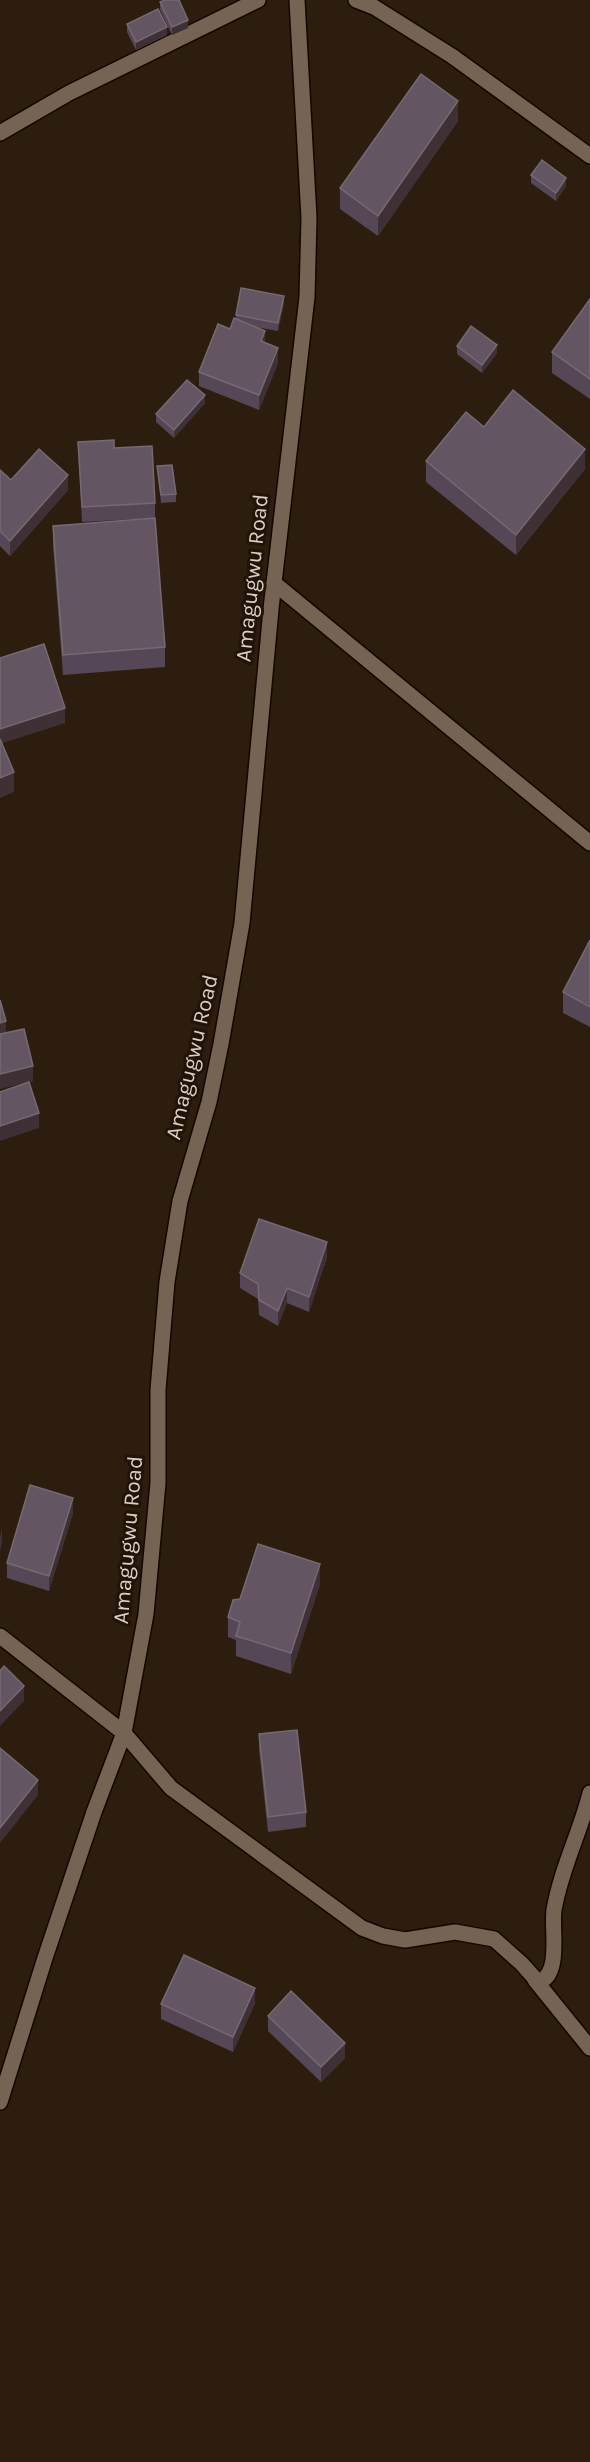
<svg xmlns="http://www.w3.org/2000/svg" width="590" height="2462" font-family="Karla,sans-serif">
  <rect width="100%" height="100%" fill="#2c1d0f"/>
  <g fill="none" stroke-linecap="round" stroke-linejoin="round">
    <defs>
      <polyline id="lane" points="274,583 590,843"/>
      <g id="street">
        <polyline points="356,0 374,7 452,56 590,156"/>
        <polyline points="0,133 69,93 258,0"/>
        <path d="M0 1636 124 1733 171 1788 362 1928 383 1936 405 1940 455 1932 494 1939 522 1964 538 1982C562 1976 551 1928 554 1910 561 1869 580 1833 590 1793"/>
        <polyline points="535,1980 590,2048"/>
        <polyline points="0,2102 45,1958 94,1812 124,1733 146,1614 158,1483 158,1390 167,1282 180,1201 209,1102 221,1044 242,923 271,609 307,297 309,218 297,0"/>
      </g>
    </defs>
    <use href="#lane" stroke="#130700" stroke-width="18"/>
    <use href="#street" stroke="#130700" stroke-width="18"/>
    <use href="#lane" stroke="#756353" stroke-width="15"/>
    <use href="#street" stroke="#756353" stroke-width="15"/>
  </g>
  <g fill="#554756">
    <polygon points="160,2 188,28 172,35 160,10"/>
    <polygon points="127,24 167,35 136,50 127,32"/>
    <polygon points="458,121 378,236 340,209 340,188"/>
    <polygon points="531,175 566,186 556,201 531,183"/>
    <polygon points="590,299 590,399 552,373 552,352"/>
    <polygon points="284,304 278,331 255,327 278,363 259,410 199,386 199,372 230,329 236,319 236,315"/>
    <polygon points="457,346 497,353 482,373 457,354"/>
    <polygon points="205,403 174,438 156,422 156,414"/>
    <polygon points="484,427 585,469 516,555 426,482 426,461"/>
    <polygon points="78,442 114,448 155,503 155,518 82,522"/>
    <polygon points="157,466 176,494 176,502 161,503"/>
    <polygon points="0,470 11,480 68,490 10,556 0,546"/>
    <polygon points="53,526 165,647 165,667 63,675 53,546"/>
    <polygon points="590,940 590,1027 563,1013 563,992"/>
    <polygon points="327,1257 309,1312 287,1303 278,1326 259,1315 258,1299 240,1288 240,1273"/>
    <polygon points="73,1513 49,1591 7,1578 7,1563"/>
    <polygon points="320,1584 291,1674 236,1656 236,1640 228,1637 228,1617 240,1599"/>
    <polygon points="259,1734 306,1812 306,1827 268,1832 259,1749"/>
    <polygon points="255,2003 233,2052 161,2019 161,2004"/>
    <polygon points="268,2016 345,2058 321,2082 268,2031"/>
  </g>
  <g fill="#3f3035">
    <polygon points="188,20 188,28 172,35 172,27"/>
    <polygon points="167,27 167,35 136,50 136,42"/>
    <polygon points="458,101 458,121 378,236 378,216"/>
    <polygon points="566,178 566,186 556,201 556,193"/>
    <polygon points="284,296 284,304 278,331 278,323"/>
    <polygon points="265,331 265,346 261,341"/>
    <polygon points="497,345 497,353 482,373 482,365"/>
    <polygon points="278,348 278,363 259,410 259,395"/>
    <polygon points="205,395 205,403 174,438 174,430"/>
    <polygon points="585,449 585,469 516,555 516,535"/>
    <polygon points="68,475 68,490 10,556 10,541"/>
    <polygon points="65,708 65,723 0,744 0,729"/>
    <polygon points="14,772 14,792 0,798 0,778"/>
    <polygon points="6,1021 6,1036 0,1038 0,1023"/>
    <polygon points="33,1066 33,1081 0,1089 0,1074"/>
    <polygon points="39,1113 39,1128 0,1141 0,1126"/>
    <polygon points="327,1242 327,1257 309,1312 309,1297"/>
    <polygon points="287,1288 287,1303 278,1326 278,1311"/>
    <polygon points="73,1498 73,1513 49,1591 49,1576"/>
    <polygon points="2,1528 2,1543 0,1552 0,1537"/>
    <polygon points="320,1564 320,1584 291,1674 291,1653"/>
    <polygon points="24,1686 24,1701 0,1726 0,1711"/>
    <polygon points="38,1780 38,1795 0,1843 0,1828"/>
    <polygon points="255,1988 255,2003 233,2052 233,2037"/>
    <polygon points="345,2043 345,2058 321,2082 321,2067"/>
  </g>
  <g fill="#635662" stroke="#766972" stroke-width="1.5">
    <polygon points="165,0 179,0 188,20 172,27 160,2"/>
    <polygon points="158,9 167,27 136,42 127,24"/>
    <polygon points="421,74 458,101 378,216 340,188"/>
    <polygon points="542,160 566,178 556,193 531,175"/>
    <polygon points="241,288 284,296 278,323 236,315"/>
    <polygon points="590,299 590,379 552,352"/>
    <polygon points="234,318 265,331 261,341 278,348 259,395 199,372 218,324 230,329"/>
    <polygon points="471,326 497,345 482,365 457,346"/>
    <polygon points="187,380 205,395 174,430 156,414"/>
    <polygon points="513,390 585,449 516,535 426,461 466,412 484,427"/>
    <polygon points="114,440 114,448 152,446 155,503 82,507 78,442"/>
    <polygon points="39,449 68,475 10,541 0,531 0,470 11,480"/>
    <polygon points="172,465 176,494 161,495 157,466"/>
    <polygon points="155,518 165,647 63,655 53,526"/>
    <polygon points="44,644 65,708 0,729 0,658"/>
    <polygon points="0,739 14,772 0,778"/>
    <polygon points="590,940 590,1007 563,992"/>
    <polygon points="0,1000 6,1021 0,1023"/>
    <polygon points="24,1029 33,1066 0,1074 0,1034"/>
    <polygon points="29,1082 39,1113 0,1126 0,1092"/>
    <polygon points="259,1219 327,1242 309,1297 287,1288 278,1311 259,1300 258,1284 240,1273"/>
    <polygon points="30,1485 73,1498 49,1576 7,1563"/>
    <polygon points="258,1544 320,1564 291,1653 236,1636 240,1622 228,1617 233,1600 240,1599"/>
    <polygon points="4,1666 24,1686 0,1711 0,1671"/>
    <polygon points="297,1730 306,1812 268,1817 259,1734"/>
    <polygon points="0,1748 38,1780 0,1828"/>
    <polygon points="184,1955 255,1988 233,2037 161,2004"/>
    <polygon points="291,1991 345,2043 321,2067 268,2016"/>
  </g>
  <g text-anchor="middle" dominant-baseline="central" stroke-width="6" stroke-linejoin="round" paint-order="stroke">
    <g font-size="22" fill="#d9cfc6" stroke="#221306">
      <text transform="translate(252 578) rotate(-84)">Amagugwu Road</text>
      <text transform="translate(192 1057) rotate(-77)">Amagugwu Road</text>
      <text transform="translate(128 1540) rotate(-85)">Amagugwu Road</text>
    </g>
  </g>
</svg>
